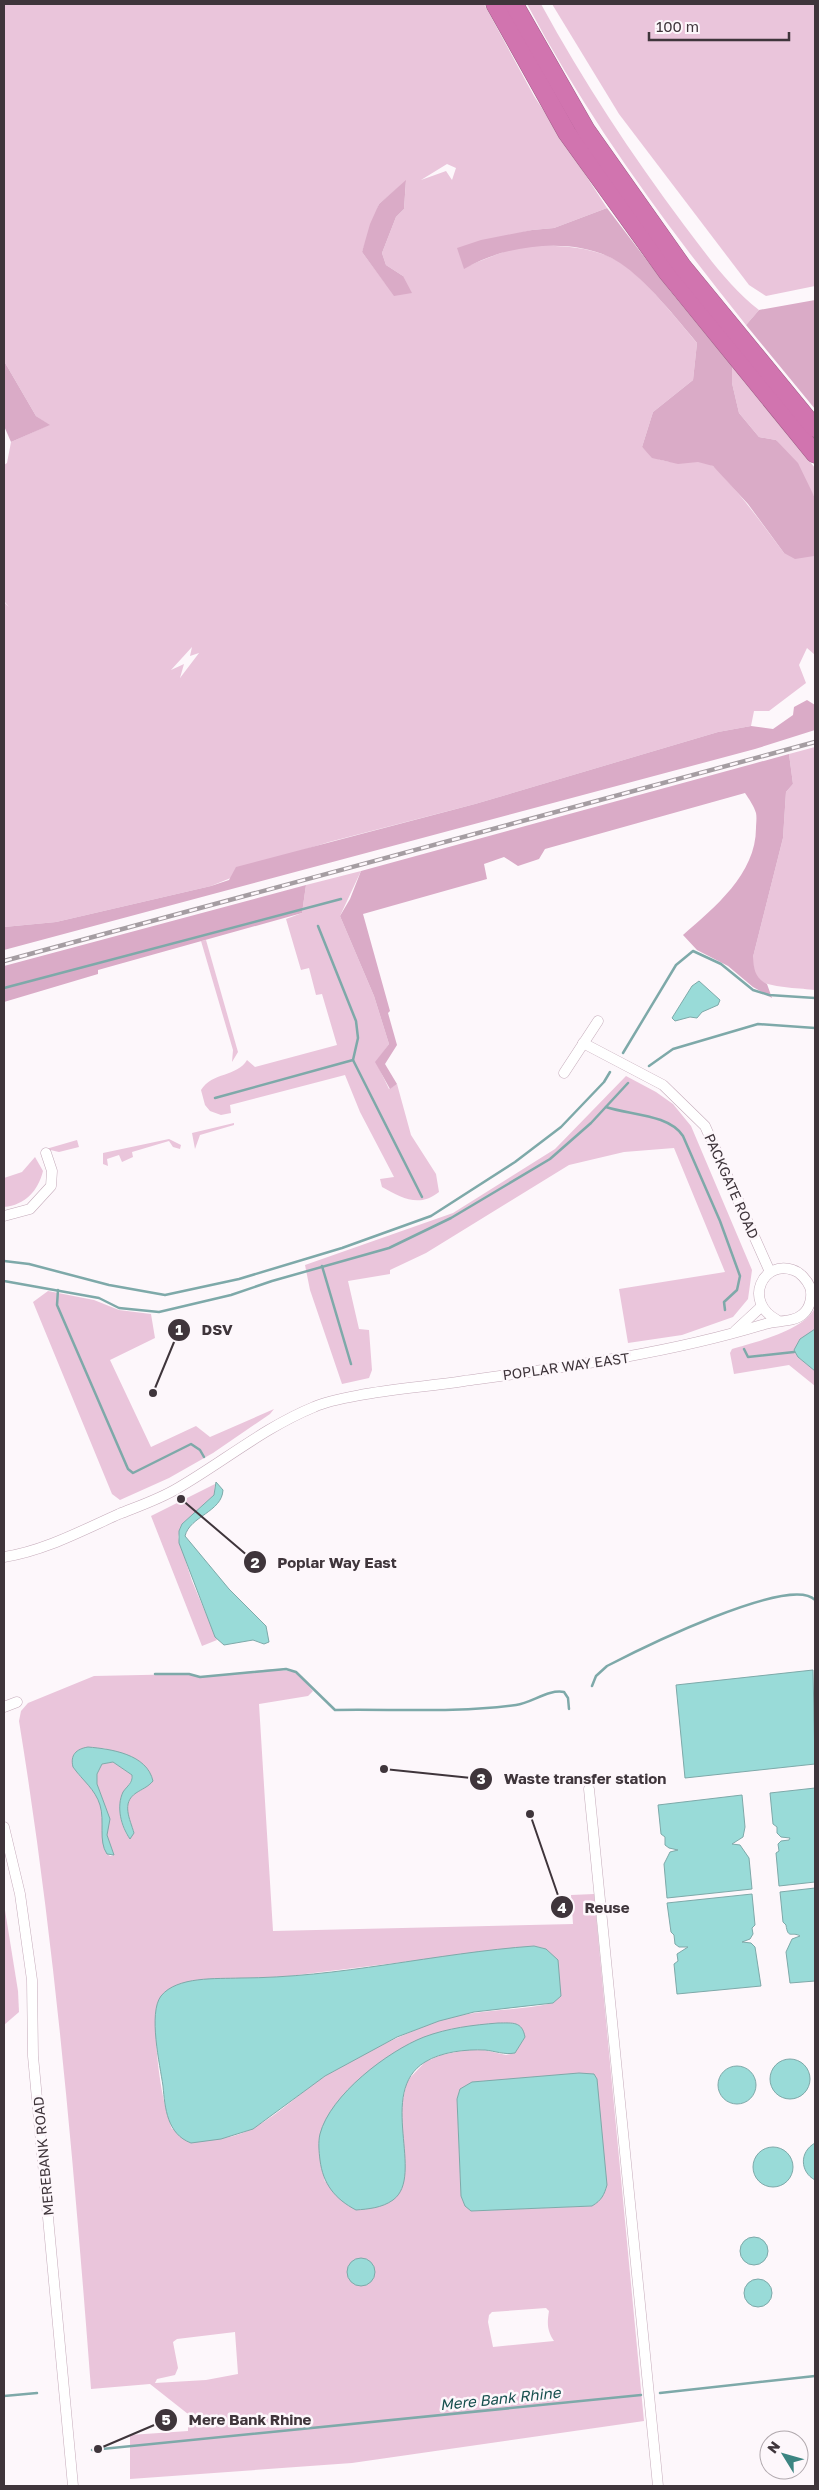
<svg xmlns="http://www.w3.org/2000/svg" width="819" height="2490" font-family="'Golos Text',sans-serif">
  <rect width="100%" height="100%" fill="#fdf7fb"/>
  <g fill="#eac5db" fill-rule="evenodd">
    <path d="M4 4H484L534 96 607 208 554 228 532 230 512 235 464 268C474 263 514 247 525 246 555 245 593 245 621 263 647 281 676 318 697 343L693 380 653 412 642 447C668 475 692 453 713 466 719 470 724 478 729 483 749 505 766 529 784 553L814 556 815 542V655L807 648 799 665 806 683 769 711H754L751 726 718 732 475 804 329 842 290 854 211 886 56 922 4 927V602L9 607 4 601V465L7 463 11 442 49 425 36 416 4 361ZM447 164 456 168 452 180 446 171 421 180ZM406 181 404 209 396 217 382 253 386 265 403 276 385 283 362 252 379 204ZM192 647 190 656 199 653 180 678 184 664 171 670Z"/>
    <path d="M527 4H541C583 81 631 154 684 225 707 255 729 287 759 310L746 325C664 223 588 119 527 4Z"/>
    <polygon points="552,4 815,4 815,286 766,296 749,285 619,114"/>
    <polygon points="732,366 815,468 815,506 814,496 776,440 759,437 739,413 732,383"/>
    <path d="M815 747V990C802 988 769 988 760 980 753 974 753 965 753 957L783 838 786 792 793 784 789 754Z"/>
    <path d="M361 871 340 916 374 996 389 1044 376 1062 389 1089 397 1084 411 1135 436 1174 439 1192C419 1208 402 1198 382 1187L380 1179 394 1177 360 1112 345 1075 230 1105 231 1113 221 1115 210 1111 205 1105 201 1090C212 1072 237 1077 247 1060L255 1067 337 1045 322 994 316 995 309 968 301 970 286 919 302 913 306 885Z"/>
    <polygon points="206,940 238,1052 232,1062 233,1050 201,941"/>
    <polygon points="626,1076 656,1092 673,1104 691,1126 752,1270 748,1299 733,1317 682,1335 628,1343 619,1289 725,1272 674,1148 624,1152 569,1165 426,1253 390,1270 390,1274 348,1281 359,1329 369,1330 372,1370 369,1378 342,1384 310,1290 305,1265 453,1213 555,1149"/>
    <polygon points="234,1123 234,1125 200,1135 195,1149 192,1133"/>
    <polygon points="169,1139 181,1145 180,1149 173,1147 169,1141 132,1152 133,1157 122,1162 119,1155 107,1159 108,1166 103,1164 103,1153"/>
    <polygon points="77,1140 79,1147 59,1152 46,1149"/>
    <path d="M35 1157 43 1171C38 1191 25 1205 4 1207V1178L22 1172Z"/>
    <polygon points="48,1291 94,1300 119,1310 151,1314 155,1338 110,1360 151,1447 196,1426 210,1437 274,1409 270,1414 213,1453 169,1478 120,1500 112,1494 33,1302"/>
    <path d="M815 1308V1329L809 1334 798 1357 815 1371V1386L789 1365 734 1374 730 1353 732 1349C755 1342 803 1331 815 1308Z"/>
    <polygon points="215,1484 214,1495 182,1524 178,1537 192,1581 217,1640 202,1646 151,1516"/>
    <path d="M272 1669 296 1672 313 1691 308 1696 259 1704 273 1931 573 1924 571 1895 594 1894 644 2421 352 2463 130 2479V2435L188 2431V2414L150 2384 91 2389C74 2166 55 1942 19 1721L21 1711 28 1703 94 1676 189 1674 200 1677ZM103 1748C122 1753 148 1759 153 1781 148 1787 142 1789 136 1793 121 1803 130 1819 134 1833L127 1835C120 1821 115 1803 126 1789 129 1784 132 1781 132 1775L113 1762 102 1764 97 1774V1784L108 1814 107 1835 114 1855 110 1856C98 1848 104 1821 101 1807 97 1793 89 1783 78 1774ZM534 1946 546 1949 553 2003C515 2012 474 2008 436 2022 398 2036 361 2054 327 2075 293 2096 264 2132 224 2138 211 2140 185 2131 172 2129 160 2097 154 2043 156 2009L193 1981 281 1977ZM498 2023 525 2037 515 2053 506 2055 484 2050H467L441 2055 425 2062 407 2081 402 2104 325 2182 319 2151 364 2076 395 2052 425 2037 451 2029ZM460 2089 592 2206 471 2211 463 2201 461 2196 457 2099ZM546 2308 549 2311C547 2323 547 2331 554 2341L493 2347 488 2322 489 2315 492 2312ZM235 2332 238 2374 206 2380 155 2383 157 2379 175 2375 178 2368 173 2342 177 2339Z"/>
    <polygon points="4,1904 18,1991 19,2012 4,2025"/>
  </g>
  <g fill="#daabc7">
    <polygon points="406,180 404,209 396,217 382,253 386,265 403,276 412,293 394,296 362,252 370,224 379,204"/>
    <path d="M607 208 671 292 732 366V383L739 413 759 437 776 440 798 463 814 496V556L795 559 784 553 748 504 713 466 698 462 678 464 652 458 642 447 653 412 693 380 697 343C677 319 646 280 620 263 578 235 505 244 464 269L457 248 481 240 532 230 554 228Z"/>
    <polygon points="815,300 815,409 746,325 759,310"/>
    <polygon points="4,361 36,416 50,425 11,442 4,426"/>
    <polygon points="807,700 815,705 815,730 755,749 4,950 4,927 56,922 211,886 229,880 236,867 475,804 718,732 751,726 773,729 793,715 794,707"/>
    <path d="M789 754 793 784 786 792 783 838 753 957C754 970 755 978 767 984L772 998 753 987 728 966 697 950 683 935C714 908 756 874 756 828 756 824 757 818 756 813 754 806 749 799 745 793L545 849 539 859 518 866 504 857 484 864 487 879 363 914 390 1011 388 1013 397 1045 385 1064 397 1084 390 1089 375 1062 389 1044 374 996 340 916 350 899 361 871Z"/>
    <polygon points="306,885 302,913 98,970 98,974 4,1002 4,966"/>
  </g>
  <g fill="#99dbd8" stroke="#7ea9a9">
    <polygon points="699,981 720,1000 718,1005 702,1012 697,1018 690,1017 675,1021 672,1018 692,986"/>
    <polygon points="815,1329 815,1371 798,1357 794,1350 800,1339"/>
    <path d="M216 1482 223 1490C222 1512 190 1516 185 1536L229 1589 266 1626 269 1642 264 1644 253 1640 224 1645 215 1637 179 1543V1531L182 1524 214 1495Z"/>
    <polygon points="813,1670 815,1764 685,1778 676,1685"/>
    <path d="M88 1747C111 1749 147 1754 153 1781 148 1787 142 1789 136 1793 121 1803 130 1819 134 1833L130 1839C121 1826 116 1807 123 1792 127 1786 133 1783 132 1775L113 1762 102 1764 97 1774V1784L110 1819 107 1835 114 1855 107 1854C98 1841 105 1821 100 1805 95 1789 83 1781 73 1767 70 1755 76 1749 88 1747Z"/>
    <polygon points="815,1788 815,1882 779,1886 776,1853 779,1851 778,1844 781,1841 789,1840 790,1838 781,1837 777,1833 777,1827 773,1824 770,1793"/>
    <polygon points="742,1795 745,1827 743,1837 732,1844 740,1845 749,1858 752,1889 667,1898 664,1864 670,1852 678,1850 669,1848 665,1845 665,1837 661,1834 658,1805"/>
    <path d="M815 1888V1981L790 1983 786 1952 792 1939 800 1936C792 1931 788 1940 786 1925L783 1922 780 1892Z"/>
    <polygon points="752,1894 755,1925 752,1928 753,1934 750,1939 742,1942 751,1943 755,1947 761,1986 677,1994 674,1964 678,1961 677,1954 688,1947 679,1947 675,1944 674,1935 671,1932 667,1903"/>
    <path d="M534 1946 546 1949 558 1960 561 1996 553 2003 474 2012 439 2021 397 2037 325 2076 253 2129 221 2139 191 2143C167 2134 165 2108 163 2086 160 2065 148 2013 161 1996 177 1976 217 1979 240 1978 338 1978 436 1953 534 1946Z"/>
    <path d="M498 2023C513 2023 522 2021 525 2037L515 2053C504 2055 495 2051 485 2050 466 2049 441 2052 425 2062 376 2092 426 2176 393 2200 382 2208 368 2209 356 2210 335 2199 323 2184 320 2160 319 2152 318 2142 320 2134 330 2095 388 2051 424 2037 448 2028 473 2025 498 2023Z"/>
    <circle cx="790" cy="2079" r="20"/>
    <circle cx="737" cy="2085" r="19"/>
    <path d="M579 2073 594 2074 597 2079 607 2185C604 2195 602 2200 592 2206L471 2211 465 2206 461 2196 457 2099 460 2089 472 2082Z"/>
    <path d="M815 2143V2180C800 2172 799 2152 815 2143Z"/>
    <circle cx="773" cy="2167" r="20"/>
    <circle cx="754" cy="2251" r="14"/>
    <circle cx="361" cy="2272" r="14"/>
    <circle cx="758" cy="2293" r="14"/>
  </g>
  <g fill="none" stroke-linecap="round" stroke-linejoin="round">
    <g stroke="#7ea9a9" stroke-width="2.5">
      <polyline points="318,926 356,1021 358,1038 353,1060 422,1197"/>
      <polyline points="4,988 341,899"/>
      <polyline points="623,1053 676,965 693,951 721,964 753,990 769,995 815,998"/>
      <polyline points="649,1066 673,1049 758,1024 815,1028"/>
      <polyline points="215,1098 353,1060"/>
      <path d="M606 1107C629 1115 669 1114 683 1136L720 1221 740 1276 737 1290 724 1302 725 1310"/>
      <polyline points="4,1261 29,1264 109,1285 165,1295 239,1279 342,1248 431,1216 515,1162 561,1127 604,1082 610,1072"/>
      <polyline points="322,1266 351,1364"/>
      <polyline points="4,1281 99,1298 119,1308 159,1312 231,1295 272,1281 389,1248 451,1218 550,1159 591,1123 628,1083"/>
      <polyline points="58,1290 57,1305 128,1469 133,1473 191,1444 200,1450 204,1457"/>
      <polyline points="744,1349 748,1357 794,1352"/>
      <path d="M155 1674H189L200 1677 286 1669 296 1672 335 1710C395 1709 457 1713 516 1705 532 1703 548 1689 564 1692L568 1698 569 1709"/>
      <path d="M592 1686 596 1676 607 1666C638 1650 790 1574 815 1600"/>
      <polyline points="660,2393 815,2376"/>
      <polyline points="4,2396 37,2393"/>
      <polyline points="92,2450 641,2395"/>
    </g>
    <defs>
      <g id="street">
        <polyline points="583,1043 663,1085 705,1126 770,1272"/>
        <polyline points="564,1073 598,1021"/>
        <polyline points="4,1216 30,1209 51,1186 52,1171 46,1153"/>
        <polyline points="735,1331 761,1307"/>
        <path d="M4 1557C44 1551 83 1530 119 1514 139 1506 160 1499 178 1488 223 1462 265 1427 314 1407 329 1400 350 1397 366 1394 399 1388 432 1386 464 1381 566 1367 667 1354 765 1324 777 1320 793 1323 803 1314 810 1308 813 1296 810 1287 807 1280 800 1272 793 1270 764 1259 742 1301 777 1320"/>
        <polyline points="4,1707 17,1702"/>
        <polyline points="589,1789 658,2486"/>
        <polyline points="4,1827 20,1894 32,1980 33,2056 73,2486"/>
      </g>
      <g id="highway">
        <polyline points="495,4 567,133 667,272 815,454"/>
        <polyline points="514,4 586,130 682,266 815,428"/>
      </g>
    </defs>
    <use href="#street" stroke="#c5abba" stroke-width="11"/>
    <use href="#highway" stroke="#9e5e86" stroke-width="19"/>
    <use href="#street" stroke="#fff" stroke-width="10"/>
    <use href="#highway" stroke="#d174af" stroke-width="18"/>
    <defs>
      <polyline id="rail" points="4,961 815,742"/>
    </defs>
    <use href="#rail" stroke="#a59da2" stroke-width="4.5"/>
    <use href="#rail" stroke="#fdf7fb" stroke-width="2.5" stroke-dasharray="8" stroke-linecap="butt"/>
  </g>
  <g text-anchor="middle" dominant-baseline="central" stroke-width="5" stroke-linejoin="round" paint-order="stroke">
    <g font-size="14" fill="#3f353b" stroke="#fdf7fb">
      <text transform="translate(732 1186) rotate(66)">PACKGATE ROAD</text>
      <text transform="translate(566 1366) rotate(-8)">POPLAR WAY EAST</text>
      <text transform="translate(43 2156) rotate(-95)">MEREBANK ROAD</text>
    </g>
    <g font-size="15" font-style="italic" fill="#17504f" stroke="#fdf7fb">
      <text transform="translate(500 2398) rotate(-6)">Mere Bank Rhine</text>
    </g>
  </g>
  <path fill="none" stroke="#3f353b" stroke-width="2" d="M153 1393L179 1330M181 1499L255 1562M384 1769L481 1779M530 1814L562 1907M98 2449L166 2420"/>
  <g fill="#3f353b" stroke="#fdf7fb" stroke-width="2">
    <circle cx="153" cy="1393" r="5"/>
    <circle cx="181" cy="1499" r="5"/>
    <circle cx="384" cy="1769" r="5"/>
    <circle cx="530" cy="1814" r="5"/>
    <circle cx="98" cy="2449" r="5"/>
    <circle cx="179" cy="1330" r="12"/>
    <circle cx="255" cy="1562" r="12"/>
    <circle cx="481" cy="1779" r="12"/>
    <circle cx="562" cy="1907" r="12"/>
    <circle cx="166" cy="2420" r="12"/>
  </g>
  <g font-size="15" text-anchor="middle" font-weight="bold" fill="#fff">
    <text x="179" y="1335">1</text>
    <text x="255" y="1568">2</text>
    <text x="481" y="1784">3</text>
    <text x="562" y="1913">4</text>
    <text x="166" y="2425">5</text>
  </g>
  <g font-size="15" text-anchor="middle" font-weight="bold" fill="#3f353b" stroke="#fdf7fb" stroke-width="5" stroke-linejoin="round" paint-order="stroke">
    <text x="217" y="1335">DSV</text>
    <text x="337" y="1568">Poplar Way East</text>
    <text x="585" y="1784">Waste transfer station</text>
    <text x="607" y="1913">Reuse</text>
    <text x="250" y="2425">Mere Bank Rhine</text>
  </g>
  <rect width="819" height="2490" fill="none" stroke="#3f353b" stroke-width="10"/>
  <g transform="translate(784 2455) rotate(307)"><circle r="24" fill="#fdf7fb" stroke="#b1a9ae"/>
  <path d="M0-4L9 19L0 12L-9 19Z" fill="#3c8582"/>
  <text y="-8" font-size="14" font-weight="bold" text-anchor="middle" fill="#3f353b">N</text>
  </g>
  <path d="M649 32v8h140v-8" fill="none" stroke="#3f353b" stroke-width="2.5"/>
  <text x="656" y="32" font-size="15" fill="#3f353b" stroke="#fdf7fb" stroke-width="4" paint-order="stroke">100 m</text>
</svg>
